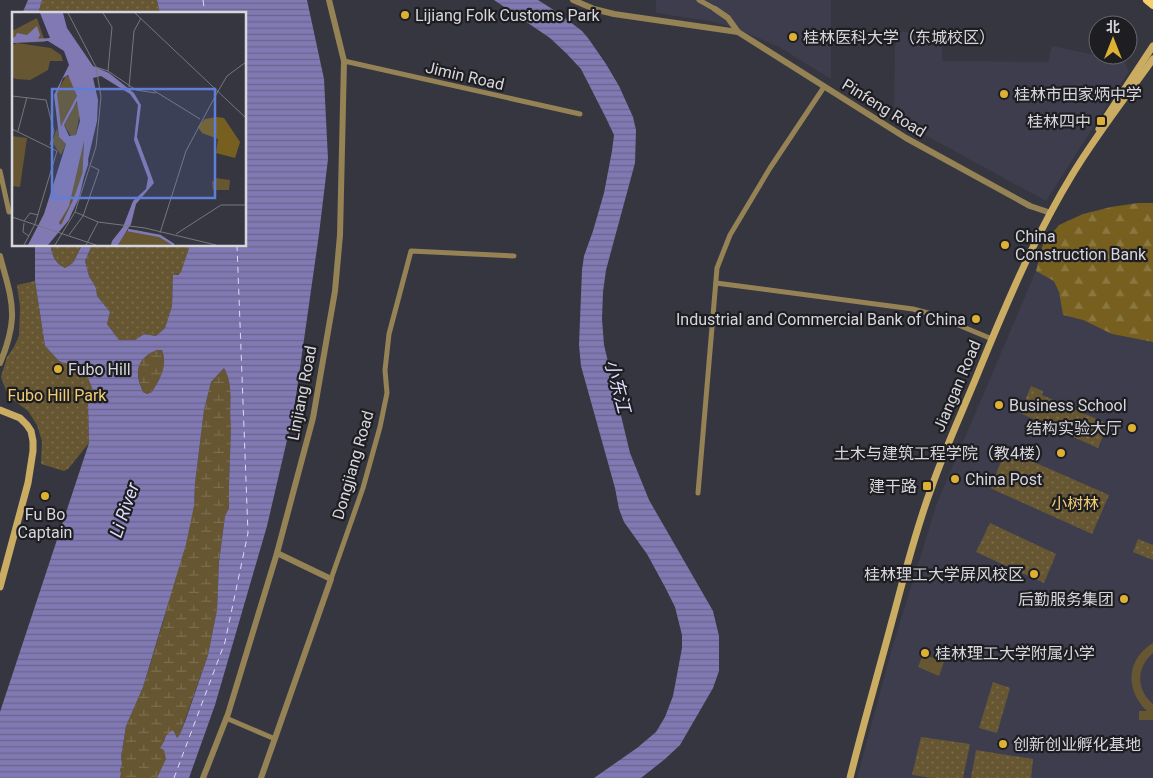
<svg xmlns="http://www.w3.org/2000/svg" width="1153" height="778" font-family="Roboto,'Noto Sans SC',sans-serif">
  <defs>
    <pattern id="forest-firs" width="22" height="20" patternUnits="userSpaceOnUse" patternTransform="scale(1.25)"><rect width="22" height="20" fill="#77601f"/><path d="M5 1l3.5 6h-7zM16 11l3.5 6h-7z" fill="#8a763f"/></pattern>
    <pattern id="wetland-marsh" width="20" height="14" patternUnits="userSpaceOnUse" patternTransform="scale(1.25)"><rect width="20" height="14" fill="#665732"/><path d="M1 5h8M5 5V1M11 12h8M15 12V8" fill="none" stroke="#7b6e4f"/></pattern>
    <pattern id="park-dots" width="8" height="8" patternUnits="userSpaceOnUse" patternTransform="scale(1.25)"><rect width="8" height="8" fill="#665732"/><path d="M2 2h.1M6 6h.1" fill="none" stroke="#7b6e4f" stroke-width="1.8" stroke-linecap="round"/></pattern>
    <pattern id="water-rules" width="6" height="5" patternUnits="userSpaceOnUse" patternTransform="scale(1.25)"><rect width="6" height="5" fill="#8079b3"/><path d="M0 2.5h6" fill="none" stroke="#6a658b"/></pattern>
  </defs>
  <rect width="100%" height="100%" fill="#363640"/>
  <g fill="#3e3d4d">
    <polygon points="656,0 831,0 831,79 779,47 732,27 710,21 656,13"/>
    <polygon points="898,31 942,36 942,61 1048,62 1052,46 1124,61 1129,71 1046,201 894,118 895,48"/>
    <polygon points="1036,271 1054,280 1059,292 1063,315 1083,320 1112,334 1153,342 1153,778 857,778 893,645 937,503"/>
  </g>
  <polygon fill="url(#forest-firs)" points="1138,203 1153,203 1153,342 1112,334 1083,320 1063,315 1059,292 1054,281 1036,271 1043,244 1059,225 1083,214 1111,207"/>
  <g fill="url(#wetland-marsh)">
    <path d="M157 350H162C168 366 160 379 152 392L147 394 143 392C135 373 135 358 157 350Z"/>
    <path d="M224 368C236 391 228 403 231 426L229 485V508L225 516 219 562 217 610 208 655 180 734 176 739 173 730 164 739 163 745 167 759 157 778H120L121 773 120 770 122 764 121 757 126 726 143 687 163 622 194 506 195 483 204 410 211 382Z"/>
  </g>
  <g fill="url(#park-dots)">
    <polygon points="42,0 157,0 160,14 38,14"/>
    <path d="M51 245H82L73 263 65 268C56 264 51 255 51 245Z"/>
    <polygon points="92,245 190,245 181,273 173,276 172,306 165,328 156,336 144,334 135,340 119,340 107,324 110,312 97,296 96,288 89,276 85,261"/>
    <polygon points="35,281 45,346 59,361 85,369 94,393 88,404 89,443 68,469 64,471 41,464 42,441 37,425 28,411 8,396 1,377 7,357 14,347 19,336 20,307 17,285"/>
    <polygon points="1031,386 1043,391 1042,395 1108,424 1098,448 1020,413"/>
    <polygon points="1006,450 1109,495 1092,534 990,488"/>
    <polygon points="990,523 1056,554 1044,583 976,552"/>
    <polygon points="1138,539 1153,545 1153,560 1133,552"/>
    <polygon points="993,682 1010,688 997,733 979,728"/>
    <polygon points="921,737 970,744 963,778 932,778 912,775"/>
    <polygon points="976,750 1033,759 1031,778 971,778"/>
  </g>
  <g fill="#665732">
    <path d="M1153 643V653C1136 667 1136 690 1153 704V720H1139V711H1147C1125 690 1126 659 1153 643Z"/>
    <polygon points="923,654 944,662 939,676 918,667"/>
  </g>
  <g fill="url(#water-rules)" fill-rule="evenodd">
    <polygon points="28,0 42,0 38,14 22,14"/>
    <path d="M157 0H307L324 79 328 159 319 234 294 410 267 526 215 705 189 778H157L166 759 164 750 160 748C166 741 163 735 173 730L177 738 180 734 186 719 208 655 217 610 219 562 225 516 229 508V485L231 426C228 405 235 388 224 368L211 382 204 410 195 483 194 506 186 544 143 687 126 726 121 757 122 764 120 770 121 773 120 778H0V712L89 443 88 404 94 393 85 370 59 361 45 346 35 281V245H51C51 255 56 264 65 268L73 263 82 245H92L85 261 89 276 96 288 97 296 110 312 107 324 119 340H135L144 334 156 336 165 328 172 306 173 275H178L181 272 190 245H245V14H160ZM157 350H162C168 366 160 379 152 392L147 394 143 392C134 373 136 358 157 350Z"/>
    <polygon points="494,0 538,0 557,12 582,31 588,38 606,64 619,86 633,117 636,130 635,163 606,270 603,292 602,319 604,345 630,453 649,500 713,611 719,636 719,671 713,688 680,745 665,759 641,778 594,778 637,748 656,732 665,717 673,696 682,648 682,635 675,607 665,587 647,554 624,522 619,509 615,488 581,366 579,345 582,270 584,256 593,231 604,193 612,151 614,135 606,118 581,69 567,54 550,38"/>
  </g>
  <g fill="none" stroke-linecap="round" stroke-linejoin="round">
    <g stroke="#dddafd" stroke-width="1" stroke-dasharray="6 5" stroke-linecap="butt">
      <polyline points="203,0 205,14"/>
      <polyline points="174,778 225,642 248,533 237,245"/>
    </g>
    <g stroke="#958356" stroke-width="5">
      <polyline points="699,0 715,9"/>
      <polyline points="344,61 580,114"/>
      <polyline points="0,171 9,212"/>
      <polyline points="716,283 913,309 932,314 992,339"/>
      <polyline points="698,493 717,268 730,235 770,168 824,87"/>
      <polyline points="331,579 363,488 380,427 387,393 385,370 389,334 411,251 514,256"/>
      <polyline points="226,718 275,739"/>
    </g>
    <g stroke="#958356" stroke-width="6">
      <polyline points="573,0 594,9 614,14 738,32"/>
      <polyline points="715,9 728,18 738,32 906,138 1030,206 1051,213"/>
      <path d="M0 256C5 276 13 297 12 318 11 334 6 349 0 363"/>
      <polyline points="203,778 228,714 277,553 313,418 335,291 340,235 344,61 329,0"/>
      <polyline points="261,778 331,579 277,553"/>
    </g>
    <g stroke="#caad63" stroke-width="7">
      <polyline points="1099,129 1103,122 1153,46"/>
      <polyline points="0,410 20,418 27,425 31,431 33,441 33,451 28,483 0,587"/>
      <path d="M850 778C863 725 878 674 892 621 904 577 915 532 931 489 945 448 964 408 980 368 1007 302 1035 236 1072 175 1096 135 1126 97 1153 59"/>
    </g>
    <polyline stroke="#f4ce6c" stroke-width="8" points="1147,0 1153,5"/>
  </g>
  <g fill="#ddb133" stroke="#1e1e22" stroke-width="2">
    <circle cx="405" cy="15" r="5"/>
    <circle cx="793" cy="37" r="5"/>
    <circle cx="1004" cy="94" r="5"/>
    <rect x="1096" y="116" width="10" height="10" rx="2.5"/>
    <circle cx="1005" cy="245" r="5"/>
    <circle cx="976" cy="319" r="5"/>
    <circle cx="58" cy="369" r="5"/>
    <circle cx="999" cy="405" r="5"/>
    <circle cx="1132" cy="428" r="5"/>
    <circle cx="1061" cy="453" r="5"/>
    <circle cx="955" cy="479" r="5"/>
    <rect x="922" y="481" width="10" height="10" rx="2.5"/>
    <circle cx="45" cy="496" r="5"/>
    <circle cx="1034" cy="574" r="5"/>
    <circle cx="1124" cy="599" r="5"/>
    <circle cx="925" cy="653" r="5"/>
    <circle cx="1003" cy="744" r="5"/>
  </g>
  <g text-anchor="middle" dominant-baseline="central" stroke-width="4.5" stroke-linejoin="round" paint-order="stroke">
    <g font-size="16" fill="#d6d6dc" stroke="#1e1e22" text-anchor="start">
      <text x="415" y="15">Lijiang Folk Customs Park</text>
      <text x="803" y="37">桂林医科大学（东城校区）</text>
      <text x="1014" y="94">桂林市田家炳中学</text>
      <text x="1091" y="121" text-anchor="end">桂林四中</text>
      <text x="1015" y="236">China<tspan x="1015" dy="18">Construction Bank</tspan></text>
      <text x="966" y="319" text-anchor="end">Industrial and Commercial Bank of China</text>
      <text x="68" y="369">Fubo Hill</text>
      <text x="1009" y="405">Business School</text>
      <text x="1122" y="428" text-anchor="end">结构实验大厅</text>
      <text x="1051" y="453" text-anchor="end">土木与建筑工程学院（教4楼）</text>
      <text x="965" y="479">China Post</text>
      <text x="917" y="486" text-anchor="end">建干路</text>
      <text x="45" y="514" text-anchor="middle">Fu Bo<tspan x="45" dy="18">Captain</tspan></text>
      <text x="1024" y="574" text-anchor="end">桂林理工大学屏风校区</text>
      <text x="1114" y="599" text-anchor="end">后勤服务集团</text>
      <text x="935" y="653">桂林理工大学附属小学</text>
      <text x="1013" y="744">创新创业孵化基地</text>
    </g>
    <g font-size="16" fill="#d6d6dc" stroke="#1e1e22">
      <text transform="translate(465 76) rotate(13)">Jimin Road</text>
      <text transform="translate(884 108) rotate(32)">Pinfeng Road</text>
      <text transform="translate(957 386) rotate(-67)">Jiangan Road</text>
      <text transform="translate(302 393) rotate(-79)">Linjiang Road</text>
      <text transform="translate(353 465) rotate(-74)">Dongjiang Road</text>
    </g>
    <g font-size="16" fill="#f0cd73" stroke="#1e1e22">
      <text x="57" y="395">Fubo Hill Park</text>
      <text x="1075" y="503">小树林</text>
    </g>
    <g font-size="18" font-style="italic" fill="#dddafd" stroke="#1e1e22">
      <text transform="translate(618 386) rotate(75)">小东江</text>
      <text transform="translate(124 510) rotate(-71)">Li River</text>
    </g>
  </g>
  <g transform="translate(12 12)">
    <rect width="234" height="234" fill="#363640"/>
    <path d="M205 105 212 106 228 130 223 146 204 141 206 127 190 121 186 115 193 107Z" fill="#77601f"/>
    <path d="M72 128 70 169 49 213 47 212 56 193Z" fill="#665732"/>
    <path d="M25 6 33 30 0 31V19ZM5 31 39 36 49 43 51 49H38L36 58 18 68 4 67 0 65V33ZM54 64 58 65 65 84 61 96 66 89 68 100 64 123 59 124 52 113 60 99 49 114 45 89V80ZM45 116 47 125 54 132 49 143 40 130ZM0 124 15 126 8 175 0 174ZM123 218 148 224 159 233H106L115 219Z" fill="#665732"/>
    <path d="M204 166 218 168 217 178H201L200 170Z" fill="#665732"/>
    <path d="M28 1H51L55 16 81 54 97 61 122 81 129 93 125 125 142 171 124 192 119 212 106 233H99L100 229 111 215 121 189 134 177 136 166 122 128 126 93 118 82 89 64 81 66 86 88 85 109 67 186 56 209 36 233H16L32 202 54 132 47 125 42 83 57 53 52 39 36 29 0 31 5 21 15 23 25 14 28 23 25 29 38 26ZM56 63 65 84 49 114 45 82 51 66ZM65 89 68 109 64 123 57 124 52 113ZM72 129 70 169 49 213 47 211 57 194Z" fill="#8079b3" fill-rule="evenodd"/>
    <path fill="none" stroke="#8079b3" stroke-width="2.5" d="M0 27 25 23 10 26M0 29 48 27 65 57 73 102 75 152 56 207 45 219M116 218 148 224 162 233"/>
    <path fill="none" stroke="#76767e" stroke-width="1" d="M56 1 84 55 96 59 124 78 144 81M91 1 100 15 96 59M123 1 234 106M117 75 122 19 129 6M141 78 188 107M205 81 215 64 234 50M0 84 34 88 42 119 38 133M0 117 45 139 23 212 12 233M6 119 15 85M63 200 86 210M0 205 84 233M12 209 18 201 26 203M12 211 11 220 17 224M148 221 174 139 206 79M164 222 209 193H234M57 223 71 204 87 158 79 154M43 233 63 200 84 135 89 85 84 55M74 233 86 210 133 216 204 233"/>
    <path fill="#5e7ed9" fill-opacity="0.15" stroke="#5e7ed9" stroke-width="2.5" d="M40 77H203V186H40Z"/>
    <rect width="234" height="234" fill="none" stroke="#d6d6dc" stroke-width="2.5"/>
  </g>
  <g transform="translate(1113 40)"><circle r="24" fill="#1e1e22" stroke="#68686c"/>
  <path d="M0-4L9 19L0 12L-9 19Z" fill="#ddb133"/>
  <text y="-8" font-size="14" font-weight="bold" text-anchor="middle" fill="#d6d6dc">北</text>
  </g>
</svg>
